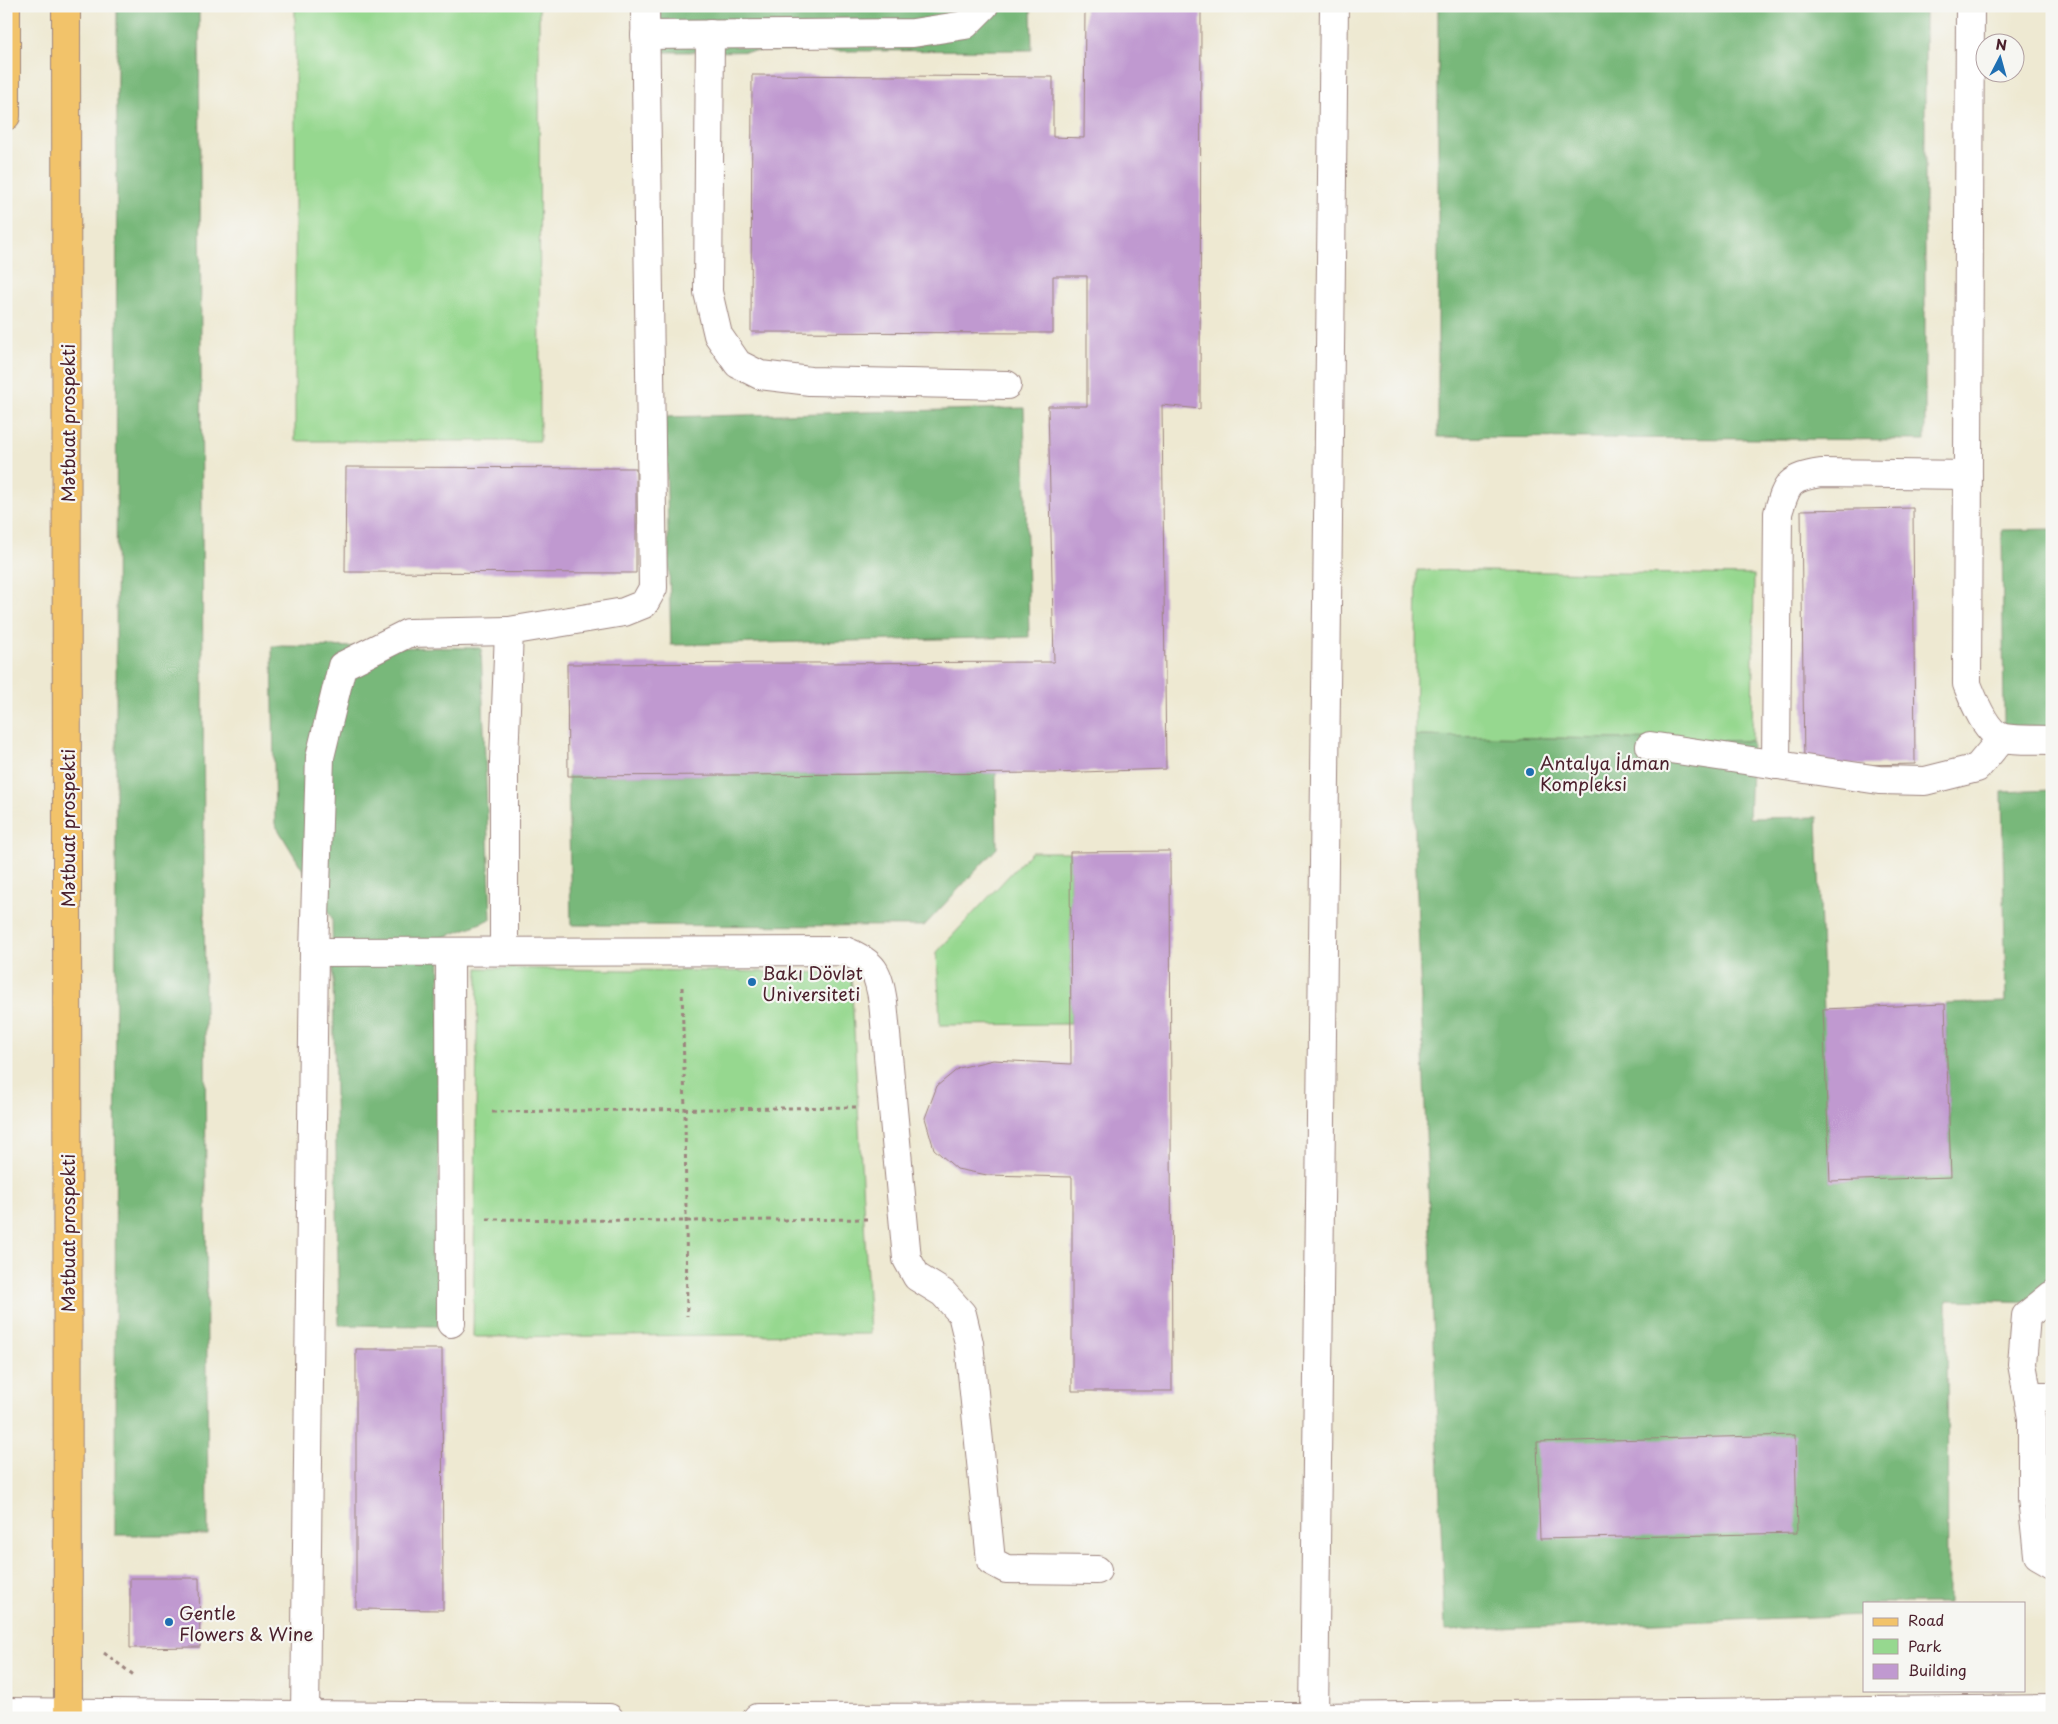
<svg xmlns="http://www.w3.org/2000/svg" width="2058" height="1724" font-family="'Playpen Sans',sans-serif">
  <rect width="100%" height="100%" fill="#f6f6f2"/>
  <filter id="ink" filterUnits="userSpaceOnUse"><feTurbulence type="fractalNoise" baseFrequency=".02" numOctaves="2"/><feDisplacementMap in="SourceGraphic" scale="10" xChannelSelector="R" yChannelSelector="G"/><feConvolveMatrix kernelMatrix="1 2 1 2 8 2 1 2 1" color-interpolation-filters="sRGB"/></filter>
  <filter id="wash" filterUnits="userSpaceOnUse"><feTurbulence type="fractalNoise" baseFrequency=".0096" numOctaves="4" result="noise"/><feDisplacementMap in="SourceGraphic" scale="20" xChannelSelector="R" yChannelSelector="G"/><feGaussianBlur stdDeviation="1.12" result="paint"/><feColorMatrix in="noise" values="0 0 0 0 0 0 0 0 0 0 0 0 0 0 0 0 0 1.4 0 .05"/><feComposite in="paint" operator="in"/></filter>
  <g filter="url(#wash)">
    <rect width="100%" height="100%" fill="#eee9d2"/>
    <g fill="#96d88f" stroke="#707c5d">
      <polygon points="295,6 539,6 540,441 295,441"/>
      <polygon points="1417,570 1754,575 1752,741 1415,736"/>
      <polygon points="1031,852 1070,852 1071,1024 940,1025 937,952"/>
      <polygon points="478,968 851,973 870,1334 473,1337"/>
    </g>
    <g fill="#78b87a" stroke="#616c52">
      <polygon points="117,6 199,6 208,1535 115,1535"/>
      <polygon points="660,6 1031,6 1032,50 660,52"/>
      <polygon points="1438,6 1925,6 1925,440 1438,437"/>
      <polygon points="1024,408 1029,637 671,645 665,417"/>
      <polygon points="2052,529 2052,726 2004,727 2002,530"/>
      <polygon points="272,646 481,648 491,919 440,939 438,1326 339,1325 332,918 275,824"/>
      <polygon points="1415,736 1752,741 1749,818 1817,817 1830,1181 1951,1176 1945,1004 2006,1002 2002,792 2052,790 2052,1302 1947,1300 1948,1603 1864,1603 1864,1615 1445,1631 1415,844"/>
      <polygon points="996,773 997,848 924,926 571,925 568,776"/>
    </g>
    <g id="blocks">
      <g fill="#c099d0">
        <polygon points="1085,6 1201,6 1200,409 1162,405 1166,769 1054,773 568,776 567,664 1054,662 1048,406 1087,406 1087,276 1053,276 1053,333 751,332 752,75 1053,77 1053,137 1084,138"/>
        <polygon points="346,467 636,468 636,573 345,572"/>
        <polygon points="1913,508 1915,764 1804,766 1801,510"/>
        <polygon points="1170,851 1172,1391 1072,1391 1072,1177 987,1175 957,1169 934,1149 925,1118 937,1086 959,1068 993,1060 1071,1064 1070,852"/>
        <polygon points="1945,1004 1951,1177 1830,1181 1823,1009"/>
        <polygon points="356,1349 442,1349 443,1610 356,1609"/>
        <polygon points="1795,1435 1797,1533 1540,1539 1537,1442"/>
        <polygon points="130,1578 199,1578 200,1647 130,1648"/>
      </g>
    </g>
  </g>
  <g filter="url(#ink)">
    <use href="#blocks" fill-opacity="0" stroke="#9c847e" stroke-width="1"/>
    <g fill="none" stroke-linecap="round" stroke-linejoin="round">
      <defs>
        <g id="minor">
          <path d="M1970 6 1967 684C1973 699 1986 734 2004 738 2019 741 2037 739 2052 740"/>
          <polyline points="710,34 708,292 718,335 738,364 760,375 810,381 1007,385"/>
          <polyline points="645,35 913,33 965,25 984,6"/>
          <polyline points="1650,746 1879,780 1925,781 1977,768 2002,738"/>
          <path d="M1776 765 1778 513C1787 483 1789 478 1821 473L1968 475"/>
          <polyline points="504,951 504,760 509,631 624,612 644,604 653,588 645,6"/>
          <path d="M314 952 845 951C875 963 878 972 883 1002L907 1259 917 1277 943 1293 962 1314 969 1343 991 1561 1006 1569 1097 1570"/>
          <polyline points="450,952 451,1323"/>
          <polyline points="2052,1295 2026,1316 2022,1364 2032,1418 2032,1498 2038,1555 2052,1563"/>
          <polyline points="2028,1396 2052,1396"/>
          <polyline points="6,1712 609,1718"/>
          <polyline points="305,1715 314,952 320,757 342,666 408,633 509,631"/>
          <polyline points="757,1718 1314,1717 2052,1709"/>
          <polyline points="1314,1718 1334,6"/>
        </g>
        <g id="major">
          <polyline points="66,6 68,1718"/>
          <polyline points="6,116 6,6"/>
        </g>
      </defs>
      <use href="#minor" stroke="#9c847e" stroke-width="30"/>
      <use href="#major" stroke="#9c847e" stroke-width="30"/>
      <g stroke="#9c847e" stroke-width="3" stroke-dasharray="4 4" stroke-linecap="butt">
        <polyline points="682,987 685,1111 687,1316"/>
        <polyline points="492,1112 857,1107"/>
        <polyline points="487,1219 686,1221 867,1219"/>
        <polyline points="104,1653 135,1676"/>
      </g>
      <use href="#minor" stroke="#fff" stroke-width="28"/>
      <use href="#major" stroke="#f2c36a" stroke-width="28"/>
    </g>
  </g>
  <g fill="#1f6fb2" stroke="#f6f6f2" stroke-width="2">
    <circle cx="1530" cy="772" r="5"/>
    <circle cx="752" cy="982" r="5"/>
    <circle cx="169" cy="1622" r="5"/>
  </g>
  <g text-anchor="middle" dominant-baseline="central" stroke-width="4.5" stroke-linejoin="round" paint-order="stroke">
    <g font-size="18" fill="#4a1f2b" stroke="#f6f6f2">
      <text transform="translate(67 423) rotate(-90)">Mətbuat prospekti</text>
      <text transform="translate(67 828) rotate(-90)">Mətbuat prospekti</text>
      <text transform="translate(67 1233) rotate(-90)">Mətbuat prospekti</text>
    </g>
    <g font-size="18" fill="#4a1f2b" stroke="#f6f6f2" text-anchor="start">
      <text x="1540" y="762">Antalya İdman<tspan x="1540" dy="21">Kompleksi</tspan></text>
      <text x="762" y="972">Bakı Dövlət<tspan x="762" dy="21">Universiteti</tspan></text>
      <text x="179" y="1612">Gentle<tspan x="179" dy="21">Flowers &amp; Wine</tspan></text>
    </g>
  </g>
  <rect width="2058" height="1724" fill="none" stroke="#f6f6f2" stroke-width="25"/>
  <rect x="1863" y="1602" width="162" height="90" fill="#f6f6f2" stroke="#b1a0a2"/>
  <rect x="1873" y="1618" width="25" height="8" fill="#f2c36a" stroke="#b1a0a2"/>
  <text x="1908" y="1626" font-size="15" fill="#4a1f2b">Road</text>
  <rect x="1873" y="1639" width="25" height="15" fill="#96d88f" stroke="#b1a0a2"/>
  <text x="1908" y="1652" font-size="15" fill="#4a1f2b">Park</text>
  <rect x="1873" y="1664" width="25" height="15" fill="#c099d0" stroke="#b1a0a2"/>
  <text x="1908" y="1676" font-size="15" fill="#4a1f2b">Building</text>
  <g transform="translate(2000 58) rotate(6)"><circle r="24" fill="#f6f6f2" stroke="#b1a0a2"/>
  <path d="M0-4L9 19L0 12L-9 19Z" fill="#1f6fb2"/>
  <text y="-8" font-size="14" font-weight="bold" text-anchor="middle" fill="#4a1f2b">N</text>
  </g>
</svg>
